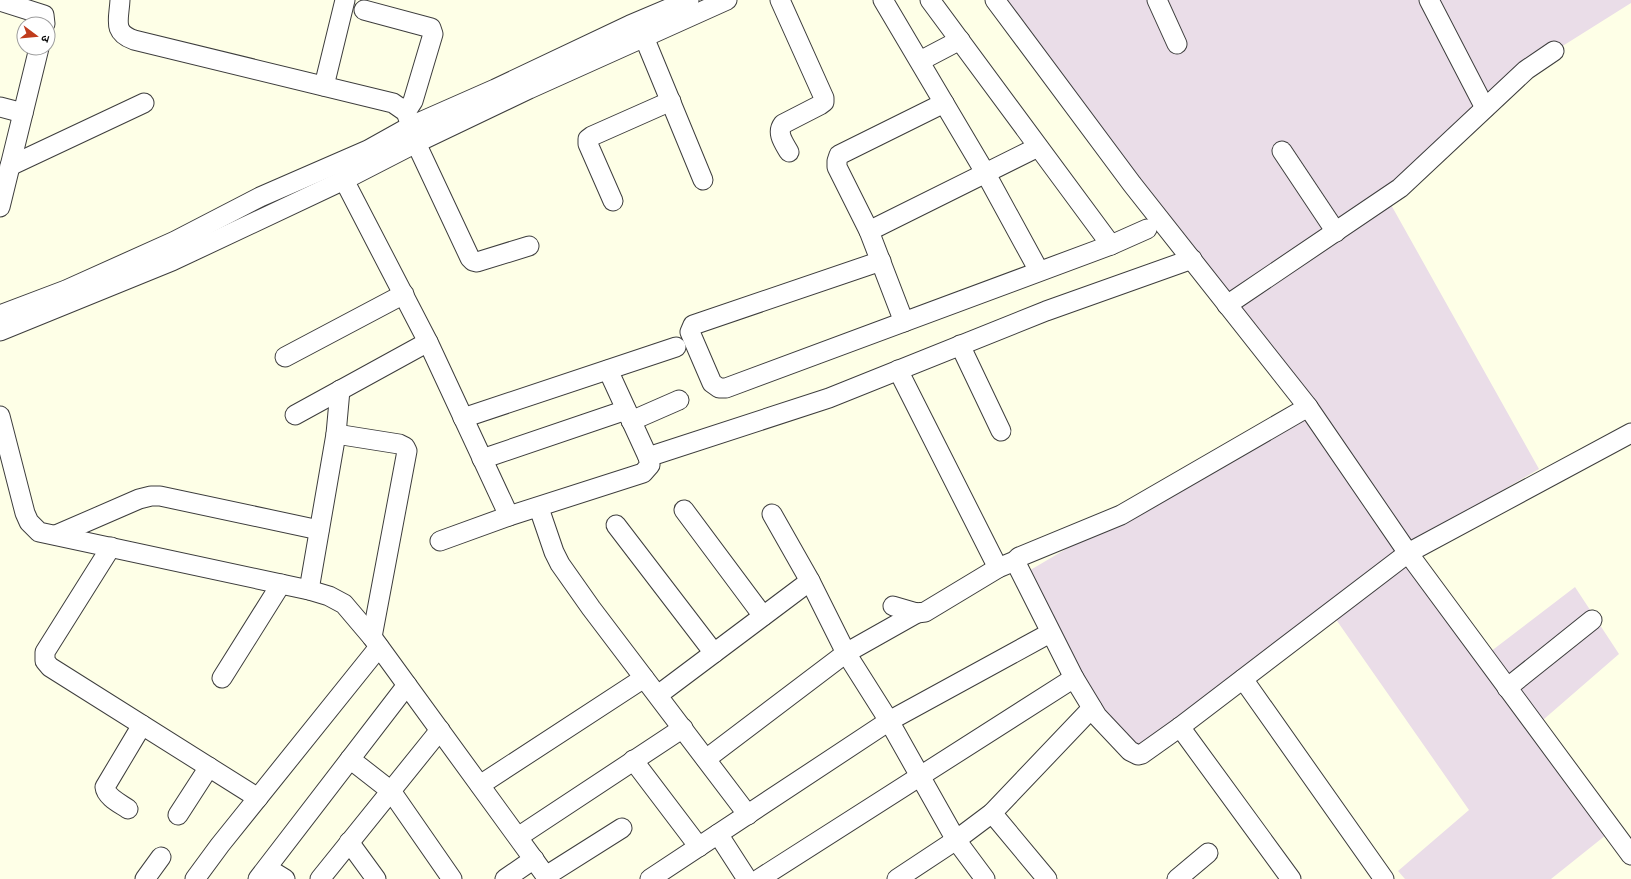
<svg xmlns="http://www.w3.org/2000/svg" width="1631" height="879" font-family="Literata,'Noto Sans Devanagari',serif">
  <rect width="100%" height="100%" fill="#feffe7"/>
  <polygon fill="#eadde8" points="1002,0 1631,0 1631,3 1502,84 1385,194 1539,469 1409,545 1490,652 1575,587 1619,654 1536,726 1616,827 1551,879 1405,879 1398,871 1469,810 1328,608 1139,751 1094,705 1027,572 1304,409"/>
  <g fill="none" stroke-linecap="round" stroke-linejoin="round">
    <defs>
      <g id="minor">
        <path d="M120 0C119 20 112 32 134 40L393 103 406 112 411 126"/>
        <path d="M780 0 824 98V102L820 105 783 124C776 133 784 143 789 152"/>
        <polyline points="883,0 986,174 1039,271"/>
        <polyline points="995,0 1132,184 1308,407 1408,553 1631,855"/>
        <polyline points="1157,0 1177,44"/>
        <polyline points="1429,0 1485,108"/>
        <polyline points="0,1 44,15 45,24"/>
        <polyline points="364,10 431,28 433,34 413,101 406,112"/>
        <polyline points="644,37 703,180"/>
        <polyline points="920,61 960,40"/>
        <polyline points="324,86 345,0"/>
        <polyline points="0,107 23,113"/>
        <polyline points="416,143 470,258 473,261 477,262 529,246"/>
        <polyline points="1282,151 1336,232"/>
        <polyline points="10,166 144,103"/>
        <polyline points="344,180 428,342 509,516 440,541"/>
        <polyline points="613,201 588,144 588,139 592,136 671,101"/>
        <polyline points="0,207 39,48"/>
        <polyline points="869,231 1038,147"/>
        <polyline points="1111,245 1147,229"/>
        <polyline points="881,261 693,325 690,332 712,383 719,388 726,388 1111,245 930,0"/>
        <polyline points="1227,305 1400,188 1526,70 1554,51"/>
        <polyline points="0,315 66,290 175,241 260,197 368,150 411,126 495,89 630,25 689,0"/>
        <polyline points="904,322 869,231 837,167 837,161 839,155 944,103"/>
        <polyline points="0,331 172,261 344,180 416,143 529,89 727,0"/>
        <polyline points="960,345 1001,431"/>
        <polyline points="285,357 404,294"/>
        <polyline points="898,370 998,568"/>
        <polyline points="295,415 428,342"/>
        <polyline points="0,416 25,513 29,522 39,532 309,590 329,596 344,604 372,637 548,879"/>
        <polyline points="463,418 676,347"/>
        <polyline points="631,421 679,400"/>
        <polyline points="336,434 399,444 405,447 407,451 372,637"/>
        <polyline points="648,457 829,398 1046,311 1192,259"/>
        <polyline points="482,459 626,410"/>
        <polyline points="536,508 541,514 554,552 560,564 591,608 748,815"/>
        <polyline points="684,510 763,616"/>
        <polyline points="772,514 810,581 846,653 889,721 956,840 985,879"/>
        <polyline points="509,516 643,473 650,465 648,457 608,370"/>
        <polyline points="616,525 714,653"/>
        <polyline points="56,535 139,499 151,496 160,496 319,530"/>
        <polyline points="111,547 45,652 45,661 50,667 258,798"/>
        <polyline points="1015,561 1074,678 1097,716 1130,751 1138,755 1142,754 1180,727 1408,553 1631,433"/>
        <polyline points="309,590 336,434 340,390"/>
        <polyline points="893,606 917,613 925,612 998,568 1015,561 1019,557 1121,515 1308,407"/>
        <polyline points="222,678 281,584"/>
        <polyline points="1243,679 1384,879"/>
        <polyline points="1507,688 1592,620"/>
        <polyline points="658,695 810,581"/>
        <polyline points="1180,727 1291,879"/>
        <polyline points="350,759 391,791 452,879"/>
        <polyline points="706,759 846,653 917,613"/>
        <polyline points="633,760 699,847"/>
        <polyline points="480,785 644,678"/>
        <path d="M128 809C121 804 106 797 105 787L142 725"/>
        <polyline points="992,813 1047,879"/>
        <polyline points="178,815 209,767"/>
        <polyline points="718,834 747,879"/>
        <polyline points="518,837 683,728"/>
        <polyline points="349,842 376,879"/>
        <polyline points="267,868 285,879"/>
        <polyline points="546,876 622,828"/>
        <polyline points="145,879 161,857"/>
        <polyline points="195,879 220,845 379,647"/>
        <polyline points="258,879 407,685"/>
        <polyline points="320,879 440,730"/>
        <polyline points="505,879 534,859"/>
        <polyline points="650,879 889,721 1050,633"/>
        <polyline points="759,879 1074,678"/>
        <polyline points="897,879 956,840 992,813 1092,708"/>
        <polyline points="1177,879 1208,853"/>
      </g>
    </defs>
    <use href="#minor" stroke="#3d3d3d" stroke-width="21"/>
    <use href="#minor" stroke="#fff" stroke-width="19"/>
  </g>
  <g transform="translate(36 36) rotate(106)"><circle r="19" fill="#ffffff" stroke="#9d9d9d"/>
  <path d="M0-3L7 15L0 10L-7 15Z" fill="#c03c1c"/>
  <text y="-6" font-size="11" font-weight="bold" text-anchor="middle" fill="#0a0a0a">उ</text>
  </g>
</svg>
